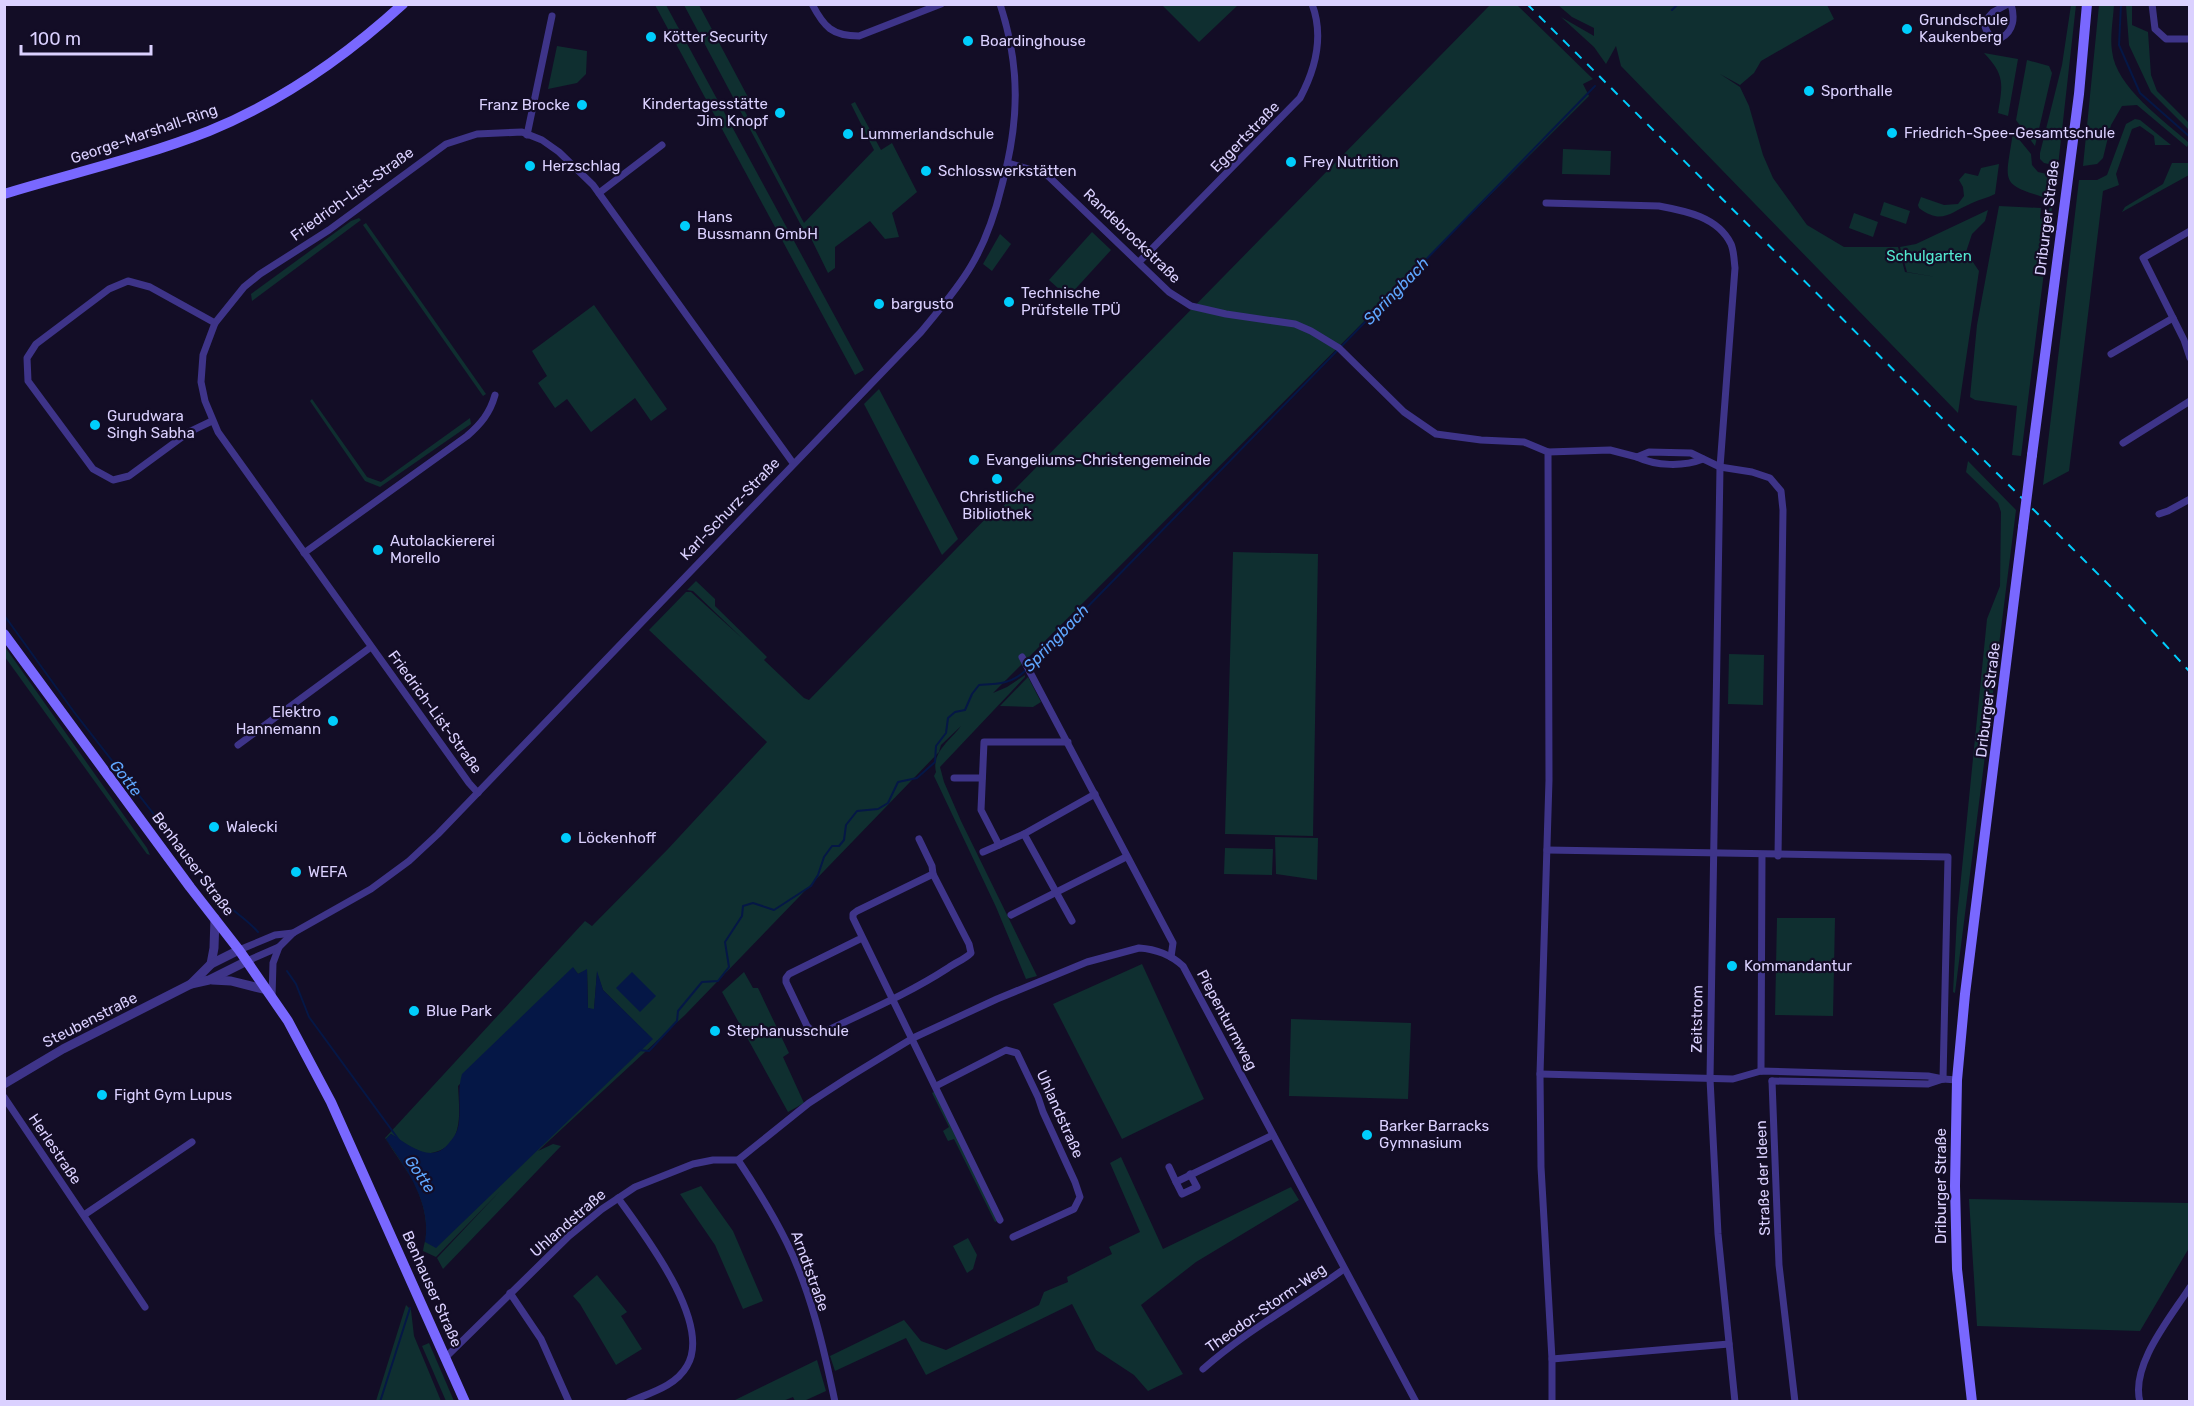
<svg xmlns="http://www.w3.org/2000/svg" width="2194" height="1406" font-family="Rubik,sans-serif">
  <rect width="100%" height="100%" fill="#130d26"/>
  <g fill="#0f2f30" fill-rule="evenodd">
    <polygon points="655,5 666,5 864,370 855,375"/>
    <polygon points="684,5 699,5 749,99 741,104 804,223 874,150 851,104 855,102 881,150 892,143 917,192 892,213 899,237 885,239 870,221 835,247 835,268 828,273 806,228 803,229"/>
    <polygon points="1162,5 1238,5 1199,42"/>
    <path d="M1490 5H1517L1593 79 1583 84 1589 96 993 693 1007 687 1025 675V677L940 767 944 782 961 821 1037 976 1026 979 996 907 934 776 936 772C931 752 952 739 961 726L941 745 939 752 685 1015 538 1151 553 1144 561 1146 443 1269 437 1258 500 1191 436 1257 423 1251C424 1244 427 1235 427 1228 427 1194 402 1165 385 1138L585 921 592 926 668 849 767 742 649 630 686 592H691L743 639 693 591 687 590 696 581 715 599V606L767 657 764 660 804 698 809 700 993 511 996 513 1015 495 1012 492ZM573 968 578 974 587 970 588 1008 594 1010 597 973 603 990 652 1039 425 1242C432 1203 407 1170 386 1139L391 1134C400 1140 409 1147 419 1151 428 1155 433 1153 441 1150 464 1140 459 1107 458 1086Z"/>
    <polygon points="1558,5 1827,5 1834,19 1761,61 1754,73 1740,85 1720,74 1740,87 1749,106 1763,155 1773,178 1807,225 1844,247 1898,247 1905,272 1936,277 1907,272 1900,247 1916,244 1988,210 1985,221 1972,234 1966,252 1979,271 1958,413 1621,66 1616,46 1606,64 1594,47 1561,17 1594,36 1594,28 1572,17"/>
    <polygon points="2071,5 2076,5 2058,166 2044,163 2040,159 2040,153 2062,65"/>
    <path d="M2099 5H2114C2113 20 2110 36 2112 51 2116 88 2164 120 2189 143L2187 147 2137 105 2122 106 2111 125 2103 158 2097 164 2083 166Z"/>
    <polygon points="2126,5 2132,5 2132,25 2148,32 2151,75 2157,91 2189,123 2189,130 2151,92 2129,45"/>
    <polygon points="557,46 587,51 586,74 577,83 548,89"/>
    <path d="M1984 53 2018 59 2008 116 1998 113C2003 84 2005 75 1984 53Z"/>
    <polygon points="2027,60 2049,66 2052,73 2035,146 2016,120"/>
    <polygon points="2135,119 2140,120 2171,145 2155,145 2154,136 2140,126 2132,129 2116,174 2119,185 2103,191 2069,471 2043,485 2079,180 2097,180 2107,175 2126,124"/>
    <path d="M2013 132 2031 154 2032 165 2038 172 2056 176 2021 456 2012 455 2017 406 1975 400 1970 397 1977 325 1999 206 2041 208 2040 220 2042 217H2048L2051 199C1997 184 2006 183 2013 132Z"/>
    <polygon points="1563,149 1611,151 1610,175 1562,174"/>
    <polygon points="2172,163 2189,163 2189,175 2122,212 2125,207 2163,184"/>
    <path d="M1999 164 1995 194C1988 198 1980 199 1972 203 1949 213 1942 225 1919 208L1918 205 1921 197 1944 205 1958 204 1964 196 1963 187 1959 180 1965 173 1978 176 1981 168Z"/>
    <polygon points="1884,202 1910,211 1906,224 1880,215"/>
    <polygon points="1854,213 1878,222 1873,237 1849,228"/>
    <polygon points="359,218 361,220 252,301 251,294 351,221"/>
    <polygon points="366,223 486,394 483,396 363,225"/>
    <polygon points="1092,232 1111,250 1068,297 1049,280"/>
    <polygon points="1000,234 1011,244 992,271 983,264"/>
    <polygon points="594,305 667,409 651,421 635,398 591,432 567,399 555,408 538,383 547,376 532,351"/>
    <polygon points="879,389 958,539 942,555 864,404"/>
    <polygon points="312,399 367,477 381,482 470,418 471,424 380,487 365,481 310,401"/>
    <polygon points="1968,461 2016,510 1955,993 1953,992 1957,918 1987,619 2000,586 2001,512 1998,503 1966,472"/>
    <polygon points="1233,552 1318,554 1313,836 1225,834"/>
    <polygon points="5,647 147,848 150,855 147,854 5,657"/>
    <polygon points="1729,654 1764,655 1763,705 1728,704"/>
    <polygon points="1028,677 1041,702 1033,707 1000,706"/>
    <polygon points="1275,837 1318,838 1317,880 1276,874"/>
    <polygon points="1225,848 1273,849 1272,875 1224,874"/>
    <polygon points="1777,918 1835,918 1833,1016 1775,1015"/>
    <polygon points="1142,964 1204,1099 1122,1139 1053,1004"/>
    <polygon points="744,972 753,988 758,988 789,1053 783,1057 804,1103 788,1112 722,992"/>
    <polygon points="1291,1019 1411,1023 1408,1099 1289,1096"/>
    <polygon points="937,1090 1000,1219 995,1222 954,1139 948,1141 943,1131 949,1127 932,1093"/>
    <polygon points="1121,1157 1163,1249 1291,1187 1299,1200 1196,1262 1141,1305 1183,1374 1148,1391 1134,1375 1096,1350 1072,1304 926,1375 906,1338 835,1371 830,1356 904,1320 921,1341 946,1350 1039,1305 1044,1292 1068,1282 1067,1277 1112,1254 1109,1247 1140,1232 1110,1163"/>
    <polygon points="701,1186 733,1231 763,1301 743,1309 715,1245 680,1194"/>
    <polygon points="1969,1199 2189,1203 2189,1248 2140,1331 1977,1326"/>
    <polygon points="968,1238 977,1255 973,1269 967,1273 953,1246"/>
    <polygon points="597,1275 627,1312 621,1316 642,1349 616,1365 580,1304 573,1296"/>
    <polygon points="406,1305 411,1310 414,1336 441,1401 376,1401"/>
    <polygon points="429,1343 454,1401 446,1401 422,1346"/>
    <polygon points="817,1360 826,1391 804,1401 795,1401 793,1397 783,1401 733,1401"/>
  </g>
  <g fill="#051746">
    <path d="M573 967 578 974 587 969 588 1008 594 1009 597 971 603 990 653 1039 436 1248 425 1242C432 1203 407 1170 386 1139L391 1134C409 1145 432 1165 449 1143 455 1136 458 1131 459 1122 461 1105 457 1091 462 1074Z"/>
    <polygon points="632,972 656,996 640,1012 616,988"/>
  </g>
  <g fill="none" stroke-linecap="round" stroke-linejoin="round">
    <g stroke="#051746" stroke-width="2">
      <polyline points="2121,4 2119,45 2140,93 2190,137"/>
      <polyline points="1672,10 1678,4"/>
      <path d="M4 615 74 712 217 895C229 909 246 918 258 932"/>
      <polyline points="1030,666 1595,86"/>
      <polyline points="287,971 296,984 309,1017 399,1140"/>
      <path d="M639 1050 649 1051 677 1021 678 1011 702 982 718 981 729 967 725 942 742 916 743 906 753 903 774 910 811 886 818 875 824 857 832 846H839L844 840 846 825 857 811 878 809 888 803 898 782 917 778 935 762 936 746 946 733 948 718 955 712 965 710 972 694 979 685C998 684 1012 684 1026 670"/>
      <polyline points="421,1276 425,1265"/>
      <polyline points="380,1402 410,1308"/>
    </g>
    <g stroke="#3e3489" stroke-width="7">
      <path d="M812 4C824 27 832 36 859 36L941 4"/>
      <path d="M2008 4 1993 12 1984 22C1986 33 1990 39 2001 38 2014 31 2015 17 2011 4"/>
      <polyline points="2152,4 2155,29 2166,39 2190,39"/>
      <polyline points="527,135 552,16"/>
      <polyline points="1008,163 1046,174 1169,292 1191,306 1226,314 1295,324 1311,331 1339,348 1404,412 1436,434 1481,440 1524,442 1548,452 1549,780 1540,1074 1541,1167 1552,1359 1552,1402"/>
      <polyline points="599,193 662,145"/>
      <path d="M1546 203 1659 206C1686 211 1718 217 1731 244 1734 251 1734 260 1735 268L1720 467 1710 1079 1718 1234 1735 1402"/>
      <polyline points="2190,231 2143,258 2184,340 2190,358"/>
      <path d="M1139 262 1300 98C1315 70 1324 36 1312 4"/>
      <polyline points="2111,354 2173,318"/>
      <polyline points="212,421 189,432 129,476 113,480 93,469 28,381 27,358 36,344 109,289 128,281 150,287 215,323"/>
      <polyline points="2123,443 2190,401"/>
      <polyline points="1548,452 1610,450 1637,457 1649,452 1691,453 1720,467 1752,472 1770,478 1781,491 1783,510 1778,856"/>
      <path d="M1637 457C1656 466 1683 467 1703 459"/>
      <polyline points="2159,514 2168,511 2190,499"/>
      <path d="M304 553 467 436C481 424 490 413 495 395"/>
      <polyline points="1022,657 1173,943 1171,957"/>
      <polyline points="1068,742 984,742 981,810 999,845 1024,834 1095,794"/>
      <polyline points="238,745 371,647"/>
      <polyline points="954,778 982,778"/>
      <polyline points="478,793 469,783 218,432 205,401 201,382 203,355 215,323 244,287 260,274 329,230 446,144 477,134 522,132 542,140 559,152 593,185 793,463"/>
      <polyline points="1024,834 1072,921"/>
      <polyline points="919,839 932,866 933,874"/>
      <polyline points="1547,850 1948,857 1943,1079 1957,1080"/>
      <polyline points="983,852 999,845"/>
      <polyline points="1011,915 1126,857"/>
      <path d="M862 938 789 974 786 978V982L807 1026 812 1031 820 1034C863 1013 908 994 948 968 956 962 964 960 971 953L969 944 933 874 857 911 853 914V918L1000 1220"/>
      <polyline points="239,950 275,935 293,933"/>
      <path d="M247 961 279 947 293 933 371 889 409 861 438 834 921 332C938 311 957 290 971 266 986 241 995 214 1002 185 1019 122 1021 68 1000 4"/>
      <polyline points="272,997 273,963 279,947"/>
      <polyline points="1761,1071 1762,855"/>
      <polyline points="1540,1074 1733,1079 1761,1071 1928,1076 1943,1079"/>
      <polyline points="1772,1081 1779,1265 1795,1402"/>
      <polyline points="1772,1081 1928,1084 1943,1079"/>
      <polyline points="936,1086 1006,1050 1017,1053 1038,1097 1043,1112 1075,1182 1080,1197 1074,1209 1013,1237"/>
      <polyline points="4,1097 145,1307"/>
      <path d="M738 1160C756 1187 773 1214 787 1243 811 1292 824 1349 835 1402"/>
      <polyline points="1169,1167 1176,1182 1273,1135"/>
      <polyline points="1176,1182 1182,1194 1197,1187 1190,1174"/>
      <path d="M618 1198C643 1233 713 1323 687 1366 675 1387 649 1393 629 1402"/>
      <polyline points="84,1215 192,1142"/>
      <polyline points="510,1293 541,1339 569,1402"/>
      <path d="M446 1357 569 1236 602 1209 635 1187 693 1164 713 1160H738L809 1103 849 1077 913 1038 997 999 1087 962 1139 948C1155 949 1171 955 1183 966L1416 1402"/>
      <polyline points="1552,1359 1729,1344"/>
      <path d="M1203 1369C1247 1330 1298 1303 1344 1269"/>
      <path d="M2140 1402C2130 1365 2171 1317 2190 1287"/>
    </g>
    <g stroke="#3e3489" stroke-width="9">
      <polyline points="211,964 214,948 215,918"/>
      <polyline points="212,980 231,981 267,990"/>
      <polyline points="191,984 211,964 239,950"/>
      <polyline points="4,1084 63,1049 191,984 209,980 247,961"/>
    </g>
    <g stroke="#7968ff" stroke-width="10">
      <path d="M4 194C73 173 143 157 209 131 280 102 346 56 403 4"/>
      <polyline points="2032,455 2079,94 2087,4"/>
      <polyline points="4,634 190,887 239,950 288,1021 331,1102 465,1402"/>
      <polyline points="1972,1402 1957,1269 1955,1186 1957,1080 1965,994 2023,527"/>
    </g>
    <polyline stroke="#00cdfc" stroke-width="2" stroke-dasharray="9 8" stroke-linecap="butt" points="1527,4 2127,603 2190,672"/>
    <polyline stroke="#7968ff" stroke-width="10" points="2023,527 2032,455"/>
  </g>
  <g fill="#00cdfc" stroke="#130d26" stroke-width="2">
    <circle cx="1907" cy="29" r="6"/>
    <circle cx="651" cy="37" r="6"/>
    <circle cx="968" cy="41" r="6"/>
    <circle cx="1809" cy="91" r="6"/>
    <circle cx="582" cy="105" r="6"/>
    <circle cx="780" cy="113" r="6"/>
    <circle cx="1892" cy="133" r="6"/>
    <circle cx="848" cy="134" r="6"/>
    <circle cx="1291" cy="162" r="6"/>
    <circle cx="530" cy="166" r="6"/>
    <circle cx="926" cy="171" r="6"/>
    <circle cx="685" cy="226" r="6"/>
    <circle cx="1009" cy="302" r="6"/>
    <circle cx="879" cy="304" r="6"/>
    <circle cx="95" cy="425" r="6"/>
    <circle cx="974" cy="460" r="6"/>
    <circle cx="997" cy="479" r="6"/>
    <circle cx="378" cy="550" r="6"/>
    <circle cx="333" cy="721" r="6"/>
    <circle cx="214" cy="827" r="6"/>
    <circle cx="566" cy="838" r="6"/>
    <circle cx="296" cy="872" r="6"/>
    <circle cx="1732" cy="966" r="6"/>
    <circle cx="414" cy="1011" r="6"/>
    <circle cx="715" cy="1031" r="6"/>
    <circle cx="102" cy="1095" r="6"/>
    <circle cx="1367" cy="1135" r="6"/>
  </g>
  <g text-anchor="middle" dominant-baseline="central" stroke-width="4.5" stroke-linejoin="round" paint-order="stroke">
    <g font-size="15" fill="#dbd1ff" stroke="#130d26" text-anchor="start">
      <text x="1919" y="20">Grundschule<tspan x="1919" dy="17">Kaukenberg</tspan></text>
      <text x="663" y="37">Kötter Security</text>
      <text x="980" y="41">Boardinghouse</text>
      <text x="1821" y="91">Sporthalle</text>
      <text x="768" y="104" text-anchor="end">Kindertagesstätte<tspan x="768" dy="17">Jim Knopf</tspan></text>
      <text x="570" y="105" text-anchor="end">Franz Brocke</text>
      <text x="1904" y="133">Friedrich-Spee-Gesamtschule</text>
      <text x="860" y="134">Lummerlandschule</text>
      <text x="1303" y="162">Frey Nutrition</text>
      <text x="542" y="166">Herzschlag</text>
      <text x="938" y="171">Schlosswerkstätten</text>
      <text x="697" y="217">Hans<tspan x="697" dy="17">Bussmann GmbH</tspan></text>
      <text x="1021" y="293">Technische<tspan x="1021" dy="17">Prüfstelle TPÜ</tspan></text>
      <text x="891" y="304">bargusto</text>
      <text x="107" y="416">Gurudwara<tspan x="107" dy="17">Singh Sabha</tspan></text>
      <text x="986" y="460">Evangeliums-Christengemeinde</text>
      <text x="997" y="497" text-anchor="middle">Christliche<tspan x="997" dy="17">Bibliothek</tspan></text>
      <text x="390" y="541">Autolackiererei<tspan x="390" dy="17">Morello</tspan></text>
      <text x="321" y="712" text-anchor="end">Elektro<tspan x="321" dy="17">Hannemann</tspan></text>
      <text x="226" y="827">Walecki</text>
      <text x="578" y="838">Löckenhoff</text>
      <text x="308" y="872">WEFA</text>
      <text x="1744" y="966">Kommandantur</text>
      <text x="426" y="1011">Blue Park</text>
      <text x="727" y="1031">Stephanusschule</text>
      <text x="114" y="1095">Fight Gym Lupus</text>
      <text x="1379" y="1126">Barker Barracks<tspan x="1379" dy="17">Gymnasium</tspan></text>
    </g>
    <g font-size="15" fill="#dbd1ff" stroke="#130d26">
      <text transform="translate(144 134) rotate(-19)">George-Marshall-Ring</text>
      <text transform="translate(1245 137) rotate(-46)">Eggertstraße</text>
      <text transform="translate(352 194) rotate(-36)">Friedrich-List-Straße</text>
      <text transform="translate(2047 218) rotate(-83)">Driburger Straße</text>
      <text transform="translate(1132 236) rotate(44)">Randebrockstraße</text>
      <text transform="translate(730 509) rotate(-46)">Karl-Schurz-Straße</text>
      <text transform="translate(1988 700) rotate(-83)">Driburger Straße</text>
      <text transform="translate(435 712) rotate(54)">Friedrich-List-Straße</text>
      <text transform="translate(193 864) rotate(53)">Benhauser Straße</text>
      <text transform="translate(1697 1019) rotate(-89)">Zeitstrom</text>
      <text transform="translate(90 1020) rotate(-27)">Steubenstraße</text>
      <text transform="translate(1227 1020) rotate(62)">Piepenturmweg</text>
      <text transform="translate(1060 1114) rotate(66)">Uhlandstraße</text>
      <text transform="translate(55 1149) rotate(56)">Herlestraße</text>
      <text transform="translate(1763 1178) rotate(-92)">Straße der Ideen</text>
      <text transform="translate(1941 1186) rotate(-90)">Driburger Straße</text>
      <text transform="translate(568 1223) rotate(-41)">Uhlandstraße</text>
      <text transform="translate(810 1271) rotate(70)">Arndtstraße</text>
      <text transform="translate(432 1289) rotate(66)">Benhauser Straße</text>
      <text transform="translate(1266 1308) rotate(-35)">Theodor-Storm-Weg</text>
    </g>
    <g font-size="15" fill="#53e9d1" stroke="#130d26">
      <text x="1929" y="256">Schulgarten</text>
    </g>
    <g font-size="16" font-style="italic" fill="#5fa7ff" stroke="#130d26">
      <text transform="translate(1396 291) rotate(-46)">Springbach</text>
      <text transform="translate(1056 638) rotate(-46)">Springbach</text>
      <text transform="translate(126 778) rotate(52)">Gotte</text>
      <text transform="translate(420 1174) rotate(56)">Gotte</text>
    </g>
  </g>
  <rect width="2194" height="1406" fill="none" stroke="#dbd1ff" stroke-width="12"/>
  <path d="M21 45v9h130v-9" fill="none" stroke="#dbd1ff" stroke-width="3"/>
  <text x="30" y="45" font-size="18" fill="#dbd1ff" stroke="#130d26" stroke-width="4.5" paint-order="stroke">100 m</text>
</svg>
